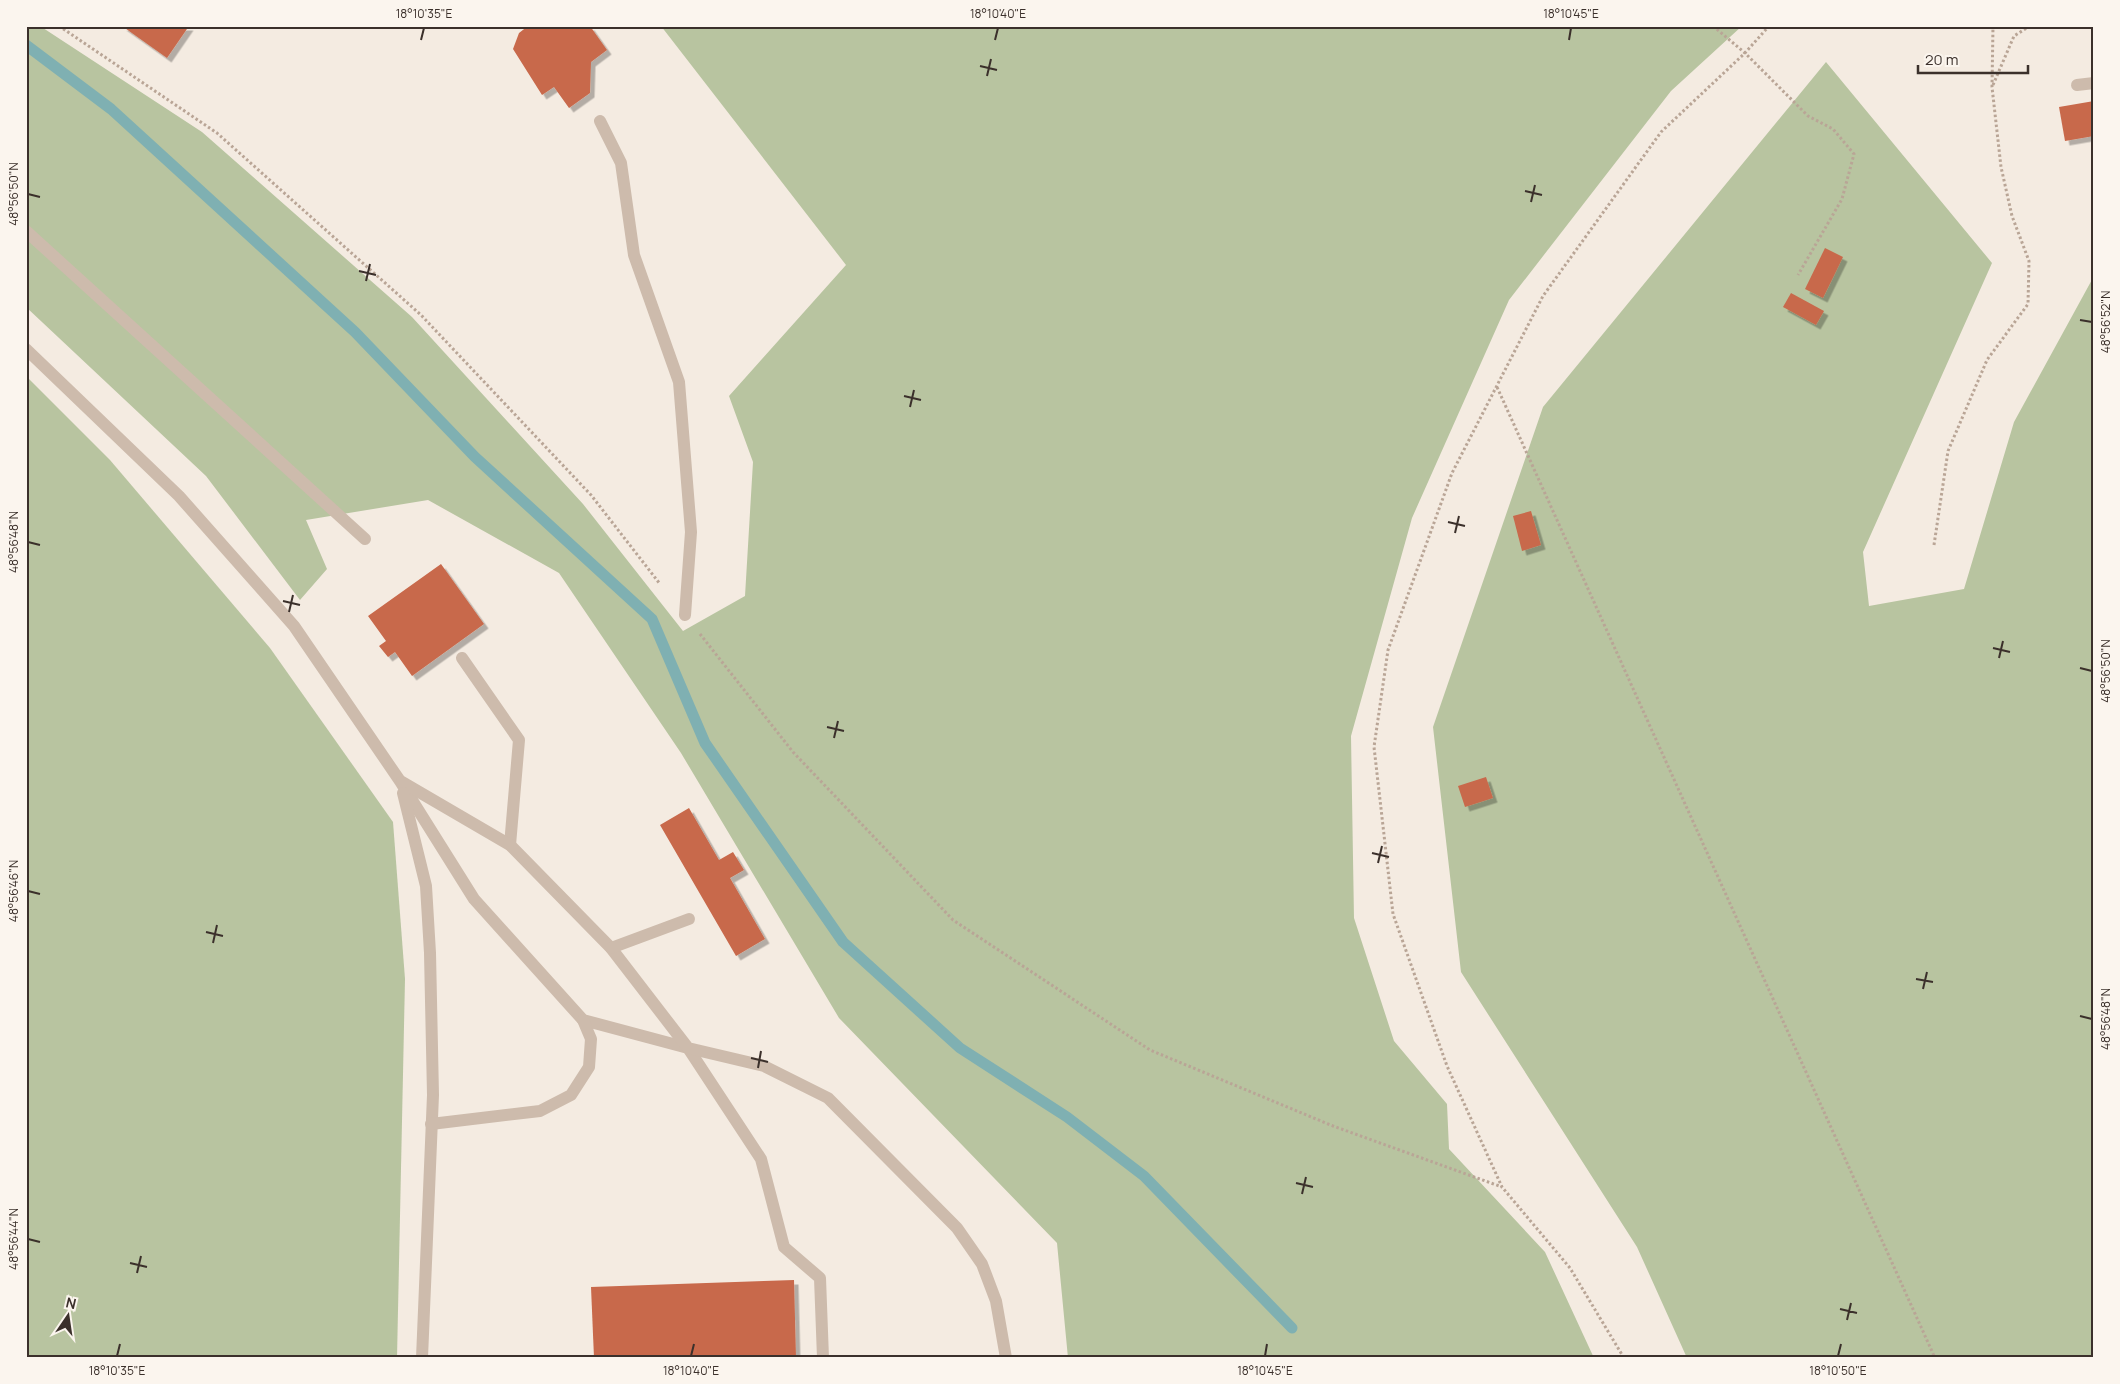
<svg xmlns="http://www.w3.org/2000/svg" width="2120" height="1384" font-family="Manrope,sans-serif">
  <defs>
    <filter id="shadow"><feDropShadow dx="4.5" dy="4.5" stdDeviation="0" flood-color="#0004"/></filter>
  </defs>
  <rect width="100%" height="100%" fill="#f4ebe1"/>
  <g fill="#b8c4a0">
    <polygon points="26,26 40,26 202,132 412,317 583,504 683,631 745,596 753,462 729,396 846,265 661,26 1742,26 1671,91 1509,300 1412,518 1351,736 1354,918 1394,1041 1447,1104 1449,1149 1545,1252 1594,1358 1068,1358 1057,1243 839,1018 681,753 559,573 428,500 306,520 327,569 300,600 206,476 26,307"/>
    <polygon points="1826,62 1992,263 1863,552 1869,606 1964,589 2014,422 2094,276 2094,1358 1687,1358 1637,1247 1461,972 1433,727 1543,407"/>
    <polygon points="26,376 110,460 270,648 393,822 405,979 397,1358 26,1358"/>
  </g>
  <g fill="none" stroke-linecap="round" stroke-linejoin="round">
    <polyline stroke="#7fb0b2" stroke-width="11" points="26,45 111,109 355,332 475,457 652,619 705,743 843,942 960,1048 1067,1117 1144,1176 1292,1328"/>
  </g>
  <g fill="#c8694b" filter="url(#shadow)">
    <polygon points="122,26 189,26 167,58"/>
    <polygon points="528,26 590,26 607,50 591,62 590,93 569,108 554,87 542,95 513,49 519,33"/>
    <polygon points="2094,101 2094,136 2065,141 2059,107"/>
    <polygon points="1825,248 1843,257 1823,298 1805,289"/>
    <polygon points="1791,293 1824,311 1816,325 1783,307"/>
    <polygon points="1531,511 1541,545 1522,551 1513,516"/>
    <polygon points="441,564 484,624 412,676 395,652 388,657 379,646 386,641 368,616"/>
    <polygon points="1486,777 1493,798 1465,807 1458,786"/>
    <polygon points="689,808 719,860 733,852 744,870 730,878 765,939 736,956 660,825"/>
    <polygon points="794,1280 796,1358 594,1358 591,1287"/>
  </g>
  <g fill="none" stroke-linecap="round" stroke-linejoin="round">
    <g stroke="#b9a596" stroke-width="3" stroke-dasharray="2.5 2.5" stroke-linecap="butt">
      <polyline points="59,26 217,133 421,315 591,495 660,584"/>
      <polyline points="1713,26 1745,53 1808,116 1833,129 1854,154 1842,199 1798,275"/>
      <polyline points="1993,85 2014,36 2030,26"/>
      <polyline points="1497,387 1935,1358"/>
      <polyline points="1934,545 1948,451 1987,360 2028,304 2029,261 2012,216 2001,167 1992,87 1993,26"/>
      <polyline points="700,634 793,752 953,920 1150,1050 1333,1126 1502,1187"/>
      <polyline points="1624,1358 1570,1268 1502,1187 1447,1066 1393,914 1374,747 1388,650 1452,473 1543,296 1661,132 1745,53 1769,26"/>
    </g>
    <g stroke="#cdbbac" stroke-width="12">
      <polyline points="2077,85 2094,83"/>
      <polyline points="600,121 621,163 634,255 679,382 691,532 685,615"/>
      <polyline points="26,231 365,539"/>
      <polyline points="26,349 179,496 294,626 400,781 474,899 583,1020 688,1048 761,1159 784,1247 820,1278 823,1358"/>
      <polyline points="462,658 519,740 510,845"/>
      <polyline points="402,782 510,845 611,948 688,1048 764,1066 828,1098 957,1228 982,1264 996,1301 1006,1358"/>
      <polyline points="403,793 426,886 430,953 433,1095 422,1358"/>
      <polyline points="611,948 689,919"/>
      <polyline points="431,1124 540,1111 571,1095 589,1067 591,1039 583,1020"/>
    </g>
  </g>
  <path fill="none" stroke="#3b302b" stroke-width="2" d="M421 40 424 28M995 40 998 28M1569 40 1571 28M980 66 997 70M987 76 991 59M1525 191 1542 195M28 194 40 197M1531 202 1535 185M359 271 376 275M366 281 370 264M2080 320 2092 322M904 396 921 400M910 407 914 390M1448 522 1465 526M1455 533 1459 516M28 542 40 545M283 601 300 605M289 612 293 595M1993 648 2010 652M1999 658 2003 641M2080 668 2092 671M827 727 844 731M834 738 838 721M1372 853 1389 857M1378 863 1382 846M28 891 40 894M206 932 223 936M213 943 217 925M1916 979 1933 982M1923 989 1927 972M2080 1016 2092 1019M751 1058 768 1062M758 1068 761 1051M1296 1183 1313 1187M1302 1194 1306 1177M28 1239 40 1242M130 1263 147 1267M137 1273 141 1256M1840 1309 1857 1313M1847 1320 1851 1303M117 1356 120 1344M691 1356 694 1344M1265 1356 1267 1344M1838 1356 1841 1344"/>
  <rect width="2120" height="1384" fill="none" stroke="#fbf5ee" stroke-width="55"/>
  <g transform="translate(68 1316) rotate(13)" stroke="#fbf5ee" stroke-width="4" paint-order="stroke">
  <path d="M0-4L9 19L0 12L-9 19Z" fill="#3b302b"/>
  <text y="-8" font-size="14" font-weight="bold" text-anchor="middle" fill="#3b302b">N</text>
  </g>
  <path d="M1918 65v8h110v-8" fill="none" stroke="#3b302b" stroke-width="2.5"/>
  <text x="1925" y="65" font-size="15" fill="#3b302b" stroke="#fbf5ee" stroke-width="4" paint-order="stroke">20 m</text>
  <rect x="28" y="28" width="2064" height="1328" fill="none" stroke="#3b302b" stroke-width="2"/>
  <g font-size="12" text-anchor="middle" fill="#3b302b">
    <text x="424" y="18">18°10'35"E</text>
    <text x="998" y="18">18°10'40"E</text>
    <text x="1571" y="18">18°10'45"E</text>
    <text transform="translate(14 194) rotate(-90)" y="4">48°56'50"N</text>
    <text transform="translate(2106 322) rotate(-90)" y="4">48°56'52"N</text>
    <text transform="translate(14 542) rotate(-90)" y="4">48°56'48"N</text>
    <text transform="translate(2106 671) rotate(-90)" y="4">48°56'50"N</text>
    <text transform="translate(14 891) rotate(-90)" y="4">48°56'46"N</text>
    <text transform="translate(2106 1019) rotate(-90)" y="4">48°56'48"N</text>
    <text transform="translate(14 1239) rotate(-90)" y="4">48°56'44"N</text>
    <text x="117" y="1375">18°10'35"E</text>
    <text x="691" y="1375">18°10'40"E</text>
    <text x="1265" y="1375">18°10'45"E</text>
    <text x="1838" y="1375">18°10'50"E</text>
  </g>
</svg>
